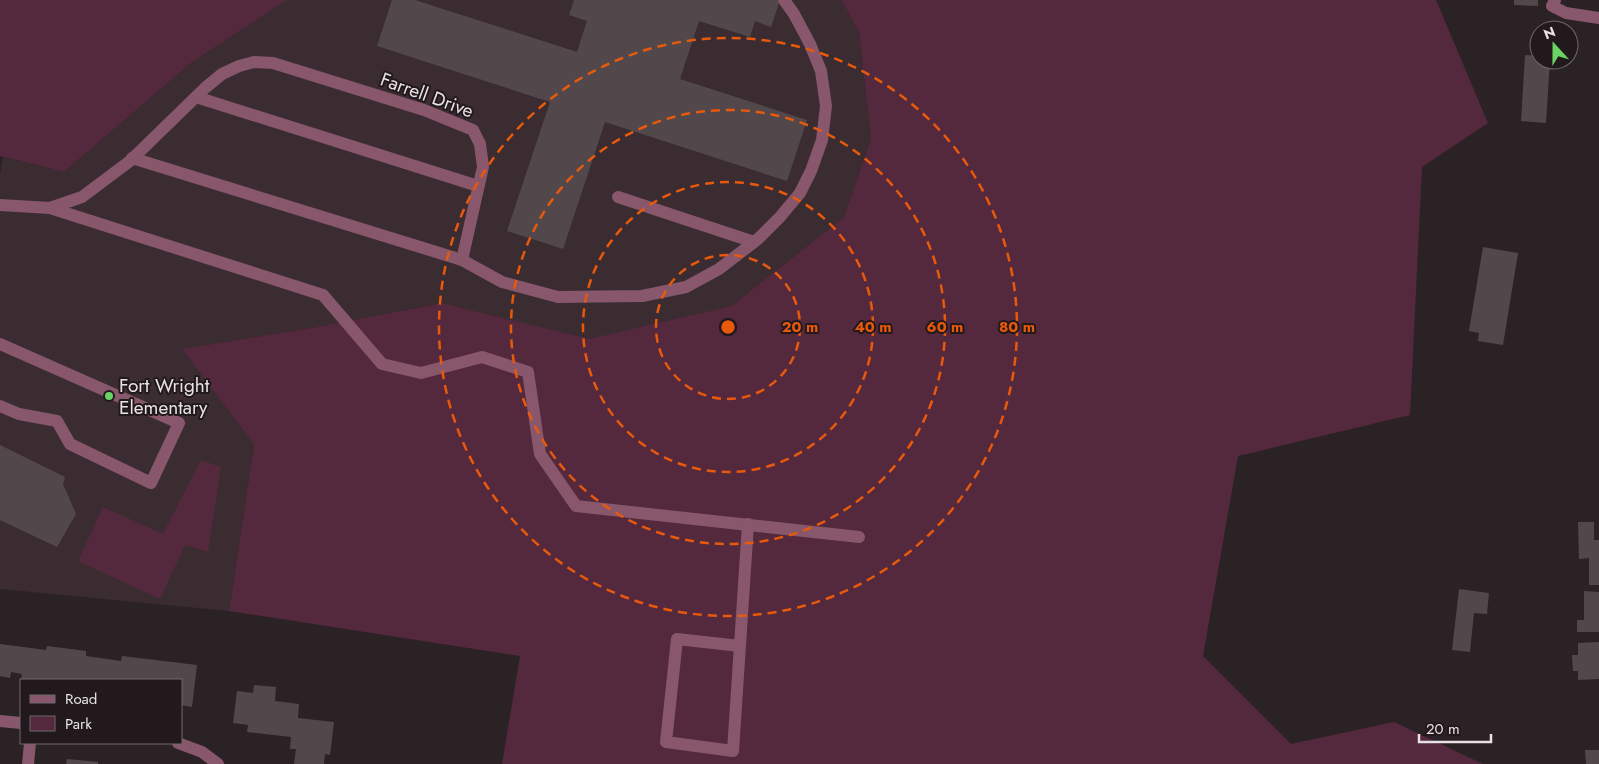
<svg xmlns="http://www.w3.org/2000/svg" width="1599" height="764" font-family="Jost,sans-serif">
  <rect width="100%" height="100%" fill="#2b2226"/>
  <polygon fill="#3b2c32" points="287,0 841,0 859,32 871,139 844,217 731,306 589,340 441,303 311,328 183,349 254,443 229,611 0,589 0,175 3,157 64,172 191,63"/>
  <g fill="#54293d">
    <polygon points="0,0 287,0 191,63 64,172 0,156"/>
    <polygon points="841,0 1436,0 1488,123 1422,167 1410,415 1238,456 1203,656 1291,744 1394,722 1483,764 502,764 520,656 229,611 254,444 182,349 311,328 442,303 589,339 731,306 844,217 871,139 859,32"/>
    <polygon points="201,460 221,467 208,552 185,545 160,599 78,561 103,507 163,534"/>
  </g>
  <g fill="#52484c">
    <polygon points="392,0 415,0 577,52 587,21 569,15 574,0 780,0 771,27 755,21 750,37 699,21 680,79 807,120 787,181 605,122 563,249 507,231 550,102 377,46"/>
    <polygon points="1514,0 1538,0 1538,6 1514,5"/>
    <polygon points="1525,55 1539,56 1539,60 1550,60 1546,123 1521,121"/>
    <polygon points="1483,247 1518,253 1503,345 1478,341 1479,333 1469,331"/>
    <polygon points="0,445 65,477 63,484 76,514 57,547 0,520"/>
    <polygon points="1578,522 1594,522 1594,540 1599,540 1599,585 1589,585 1589,558 1579,559"/>
    <polygon points="1459,589 1489,593 1487,614 1474,613 1470,652 1452,650"/>
    <polygon points="1584,591 1599,592 1599,632 1577,632 1577,620 1584,620"/>
    <polygon points="1599,642 1599,679 1578,680 1578,671 1573,671 1572,655 1578,655 1578,643"/>
    <polygon points="0,644 46,650 47,646 86,651 86,656 121,661 122,656 197,665 192,707 181,705 181,680 21,680 22,674 11,672 10,678 0,676"/>
    <polygon points="254,685 276,687 275,701 299,704 298,718 334,722 330,755 325,754 324,764 294,764 296,749 290,749 291,737 247,732 248,725 233,723 237,691 253,693"/>
    <polygon points="1585,750 1599,750 1599,764 1586,764"/>
    <polygon points="67,759 98,762 98,764 66,764"/>
  </g>
  <g fill="none" stroke-linecap="round" stroke-linejoin="round">
    <g stroke="#88576c" stroke-width="12">
      <polyline points="1555,0 1552,6 1566,13 1599,18"/>
      <polyline points="196,97 478,186"/>
      <polyline points="132,158 462,260"/>
      <polyline points="618,197 754,242"/>
      <polyline points="0,205 50,208 82,197 130,161 205,88 222,74 239,66 254,62 273,63 424,110 473,130 480,144 483,167 462,260 502,282 558,297 642,296 686,287 719,269 758,239 780,217 800,193 811,171 822,140 826,106 821,71 810,44 794,14 784,0"/>
      <polyline points="50,208 323,295 382,364 421,373 482,357 528,372 540,454 576,506 859,537"/>
      <polyline points="0,344 179,423 151,483 70,444 57,421 19,414 0,406"/>
      <polyline points="740,646 677,639 666,742 733,751 748,524"/>
    </g>
    <g stroke="#88576c" stroke-width="12">
      <polyline points="0,721 21,723"/>
      <polyline points="178,743 202,752 218,764"/>
      <polyline points="28,764 30,743"/>
    </g>
  </g>
  <g fill="none" stroke="#e8590c" stroke-width="2.5" stroke-dasharray="9 6">
    <circle cx="728" cy="327" r="72"/>
    <circle cx="728" cy="327" r="145"/>
    <circle cx="728" cy="327" r="217"/>
    <circle cx="728" cy="327" r="289"/>
  </g>
  <circle fill="#6ad363" stroke="#21191c" stroke-width="2" cx="109" cy="396" r="5"/>
  <g text-anchor="middle" dominant-baseline="central" stroke-width="4" stroke-linejoin="round" paint-order="stroke">
    <g font-size="19" fill="#e9e2e5" stroke="#21191c">
      <text transform="translate(427 95) rotate(20)">Farrell Drive</text>
    </g>
    <g font-size="19" fill="#e9e2e5" stroke="#21191c" text-anchor="start">
      <text x="119" y="385">Fort Wright<tspan x="119" dy="22">Elementary</tspan></text>
    </g>
  </g>
  <circle cx="728" cy="327" r="8" fill="#e8590c" stroke="#21191c" stroke-width="2.5"/>
  <g font-size="15" text-anchor="middle" font-weight="bold" fill="#e8590c" stroke="#21191c" stroke-width="4" stroke-linejoin="round" paint-order="stroke">
    <text x="800" y="332">20 m</text>
    <text x="873" y="332">40 m</text>
    <text x="945" y="332">60 m</text>
    <text x="1017" y="332">80 m</text>
  </g>
  <rect x="20" y="679" width="162" height="65" fill="#21191c" stroke="#71696c"/>
  <rect x="30" y="695" width="25" height="8" fill="#88576c" stroke="#71696c"/>
  <text x="65" y="704" font-size="15" fill="#e9e2e5">Road</text>
  <rect x="30" y="716" width="25" height="15" fill="#54293d" stroke="#71696c"/>
  <text x="65" y="729" font-size="15" fill="#e9e2e5">Park</text>
  <g transform="translate(1554 45) rotate(339)"><circle r="24" fill="#21191c" stroke="#71696c"/>
  <path d="M0-4L9 19L0 12L-9 19Z" fill="#6ad363"/>
  <text y="-8" font-size="14" font-weight="bold" text-anchor="middle" fill="#e9e2e5">N</text>
  </g>
  <path d="M1419 734v8h72v-8" fill="none" stroke="#e9e2e5" stroke-width="2.5"/>
  <text x="1426" y="734" font-size="15" fill="#e9e2e5" stroke="#21191c" stroke-width="4" paint-order="stroke">20 m</text>
</svg>
